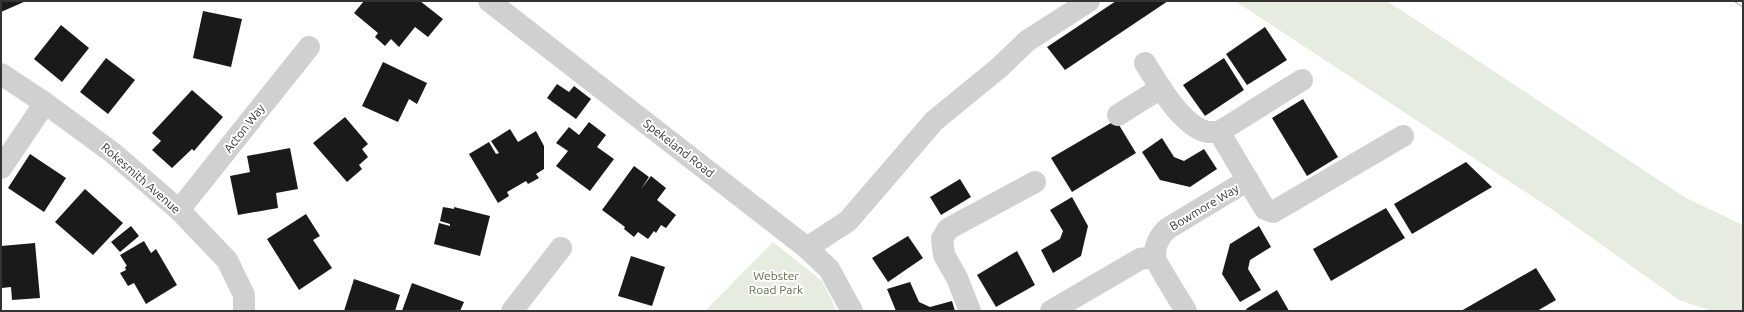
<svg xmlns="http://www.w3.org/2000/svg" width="1744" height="312" font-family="Ubuntu,sans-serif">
  <rect width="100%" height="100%" fill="#fff"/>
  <g fill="#e6ecdf">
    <polygon points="1235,1 1387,1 1686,198 1743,225 1743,311 1712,311 1679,300 1550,208"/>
    <polygon points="773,242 822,281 837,311 705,311"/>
  </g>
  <g fill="#1a1a1a">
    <polygon points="1,1 26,1 1,12"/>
    <polygon points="364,1 420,1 443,19 428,37 415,27 399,47 391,39 385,46 375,37 378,33 354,13"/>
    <polygon points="1116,1 1168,1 1065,70 1047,47"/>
    <polygon points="203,11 242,19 231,67 193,58"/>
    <polygon points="61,25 89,48 62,82 34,59"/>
    <polygon points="1265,27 1287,60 1247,85 1226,54"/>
    <polygon points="106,58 135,80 108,114 80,92"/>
    <polygon points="1224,58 1244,90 1205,116 1183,85"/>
    <polygon points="383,62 427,83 417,104 409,99 398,122 362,106"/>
    <polygon points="557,84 569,92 574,86 591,99 576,119 547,98"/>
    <polygon points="192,90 223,117 194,151 192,149 172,168 152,150 161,141 152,133"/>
    <polygon points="1303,99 1338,157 1307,176 1272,118"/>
    <polygon points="345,117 368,144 362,149 368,157 359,165 362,169 347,182 313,143"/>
    <polygon points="1116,120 1136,153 1072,192 1051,158"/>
    <polygon points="589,122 606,135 597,147 614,159 590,191 556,166 568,151 556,143 569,127 579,135"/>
    <polygon points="510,129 518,142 536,131 544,146 544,169 536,174 539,178 528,184 526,181 507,192 509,196 498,203 469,154 489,142 496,154 499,153 491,141"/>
    <polygon points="1162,138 1174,157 1184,161 1204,149 1217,169 1190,187 1160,180 1142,152"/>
    <polygon points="290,148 298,189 276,193 278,208 238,215 230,176 250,172 247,156"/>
    <polygon points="30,154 66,178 44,212 8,188"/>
    <polygon points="1466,162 1492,187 1412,234 1394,204"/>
    <polygon points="634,166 649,177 641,189 651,176 666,188 657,200 676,215 666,228 661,225 656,233 654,231 648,239 638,232 634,237 624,229 625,227 602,210"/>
    <polygon points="960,179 971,197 941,215 930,197"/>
    <polygon points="85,189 123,223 93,255 55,222"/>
    <polygon points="1072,197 1088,226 1081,256 1053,273 1041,250 1060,239 1063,231 1050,210"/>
    <polygon points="443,207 454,209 454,207 490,216 480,256 434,244 439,223 450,226 450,224 440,221"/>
    <polygon points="1386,208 1405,238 1331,281 1313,249"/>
    <polygon points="306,214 320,236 313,240 332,268 299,290 267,239"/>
    <polygon points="131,226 139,236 120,252 111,242"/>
    <polygon points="1259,226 1271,247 1250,260 1248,269 1261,290 1240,302 1222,274 1230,244"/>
    <polygon points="908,236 923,258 888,282 872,258"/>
    <polygon points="144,241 151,253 156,249 177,285 146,304 134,283 128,286 120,273 126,270 125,267 127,266 120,255"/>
    <polygon points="35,243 40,298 12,300 11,287 2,288 1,246"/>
    <polygon points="1017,251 1035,285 996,307 977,275"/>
    <polygon points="631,256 665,267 652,306 618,296"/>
    <polygon points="1536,268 1556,300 1537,311 1461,311"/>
    <polygon points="354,279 400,295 395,311 344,311"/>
    <polygon points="910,282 919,302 930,307 952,301 955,311 896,311 887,289"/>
    <polygon points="412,283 464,302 460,311 402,311"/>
    <polygon points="1277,290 1289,311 1247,311 1246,309"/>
  </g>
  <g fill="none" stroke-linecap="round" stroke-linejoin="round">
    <g stroke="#d0d0d0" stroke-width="22">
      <polyline points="489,1 807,248 829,269 852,311"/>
      <path d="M1145 63C1158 84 1181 125 1207 132 1210 132 1215 132 1219 132L1302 80"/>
      <polyline points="1,74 45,103 113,153 179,210 227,260 244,295 244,311"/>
      <polyline points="1118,115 1161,88"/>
      <polyline points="1219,132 1265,209 1273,212 1403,136"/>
      <polyline points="1,168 45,103"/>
      <polyline points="179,210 309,47"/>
      <polyline points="807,248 848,221 934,121 1000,67 1027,41 1089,1"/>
      <polyline points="512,311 561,248"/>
      <polyline points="970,311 957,278 944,255 942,239 948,229 959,223 1035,182"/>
      <polyline points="1051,311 1140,259 1155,257"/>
      <path d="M1186 311C1181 302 1156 264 1155 257 1154 246 1160 235 1167 229L1248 180"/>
    </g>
    <defs>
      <polyline id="rail" points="1737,1 1743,5"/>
    </defs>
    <use href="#rail" stroke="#888" stroke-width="4.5"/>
    <use href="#rail" stroke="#fff" stroke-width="3" stroke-dasharray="9" stroke-linecap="butt"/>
  </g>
  <g text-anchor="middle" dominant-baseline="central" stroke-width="4" stroke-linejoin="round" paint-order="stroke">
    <g font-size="12" fill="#333" stroke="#fff">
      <text transform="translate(244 128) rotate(-52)">Acton Way</text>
      <text transform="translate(679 148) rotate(38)">Spekeland Road</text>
      <text transform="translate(141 178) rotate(41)">Rokesmith Avenue</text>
      <text transform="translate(1204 207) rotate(-31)">Bowmore Way</text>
    </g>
    <g font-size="12" fill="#56703f" stroke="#fff">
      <text x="776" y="275">Webster<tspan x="776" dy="14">Road Park</tspan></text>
    </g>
  </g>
  <rect width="1744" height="312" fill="none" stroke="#333333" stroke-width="4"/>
</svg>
